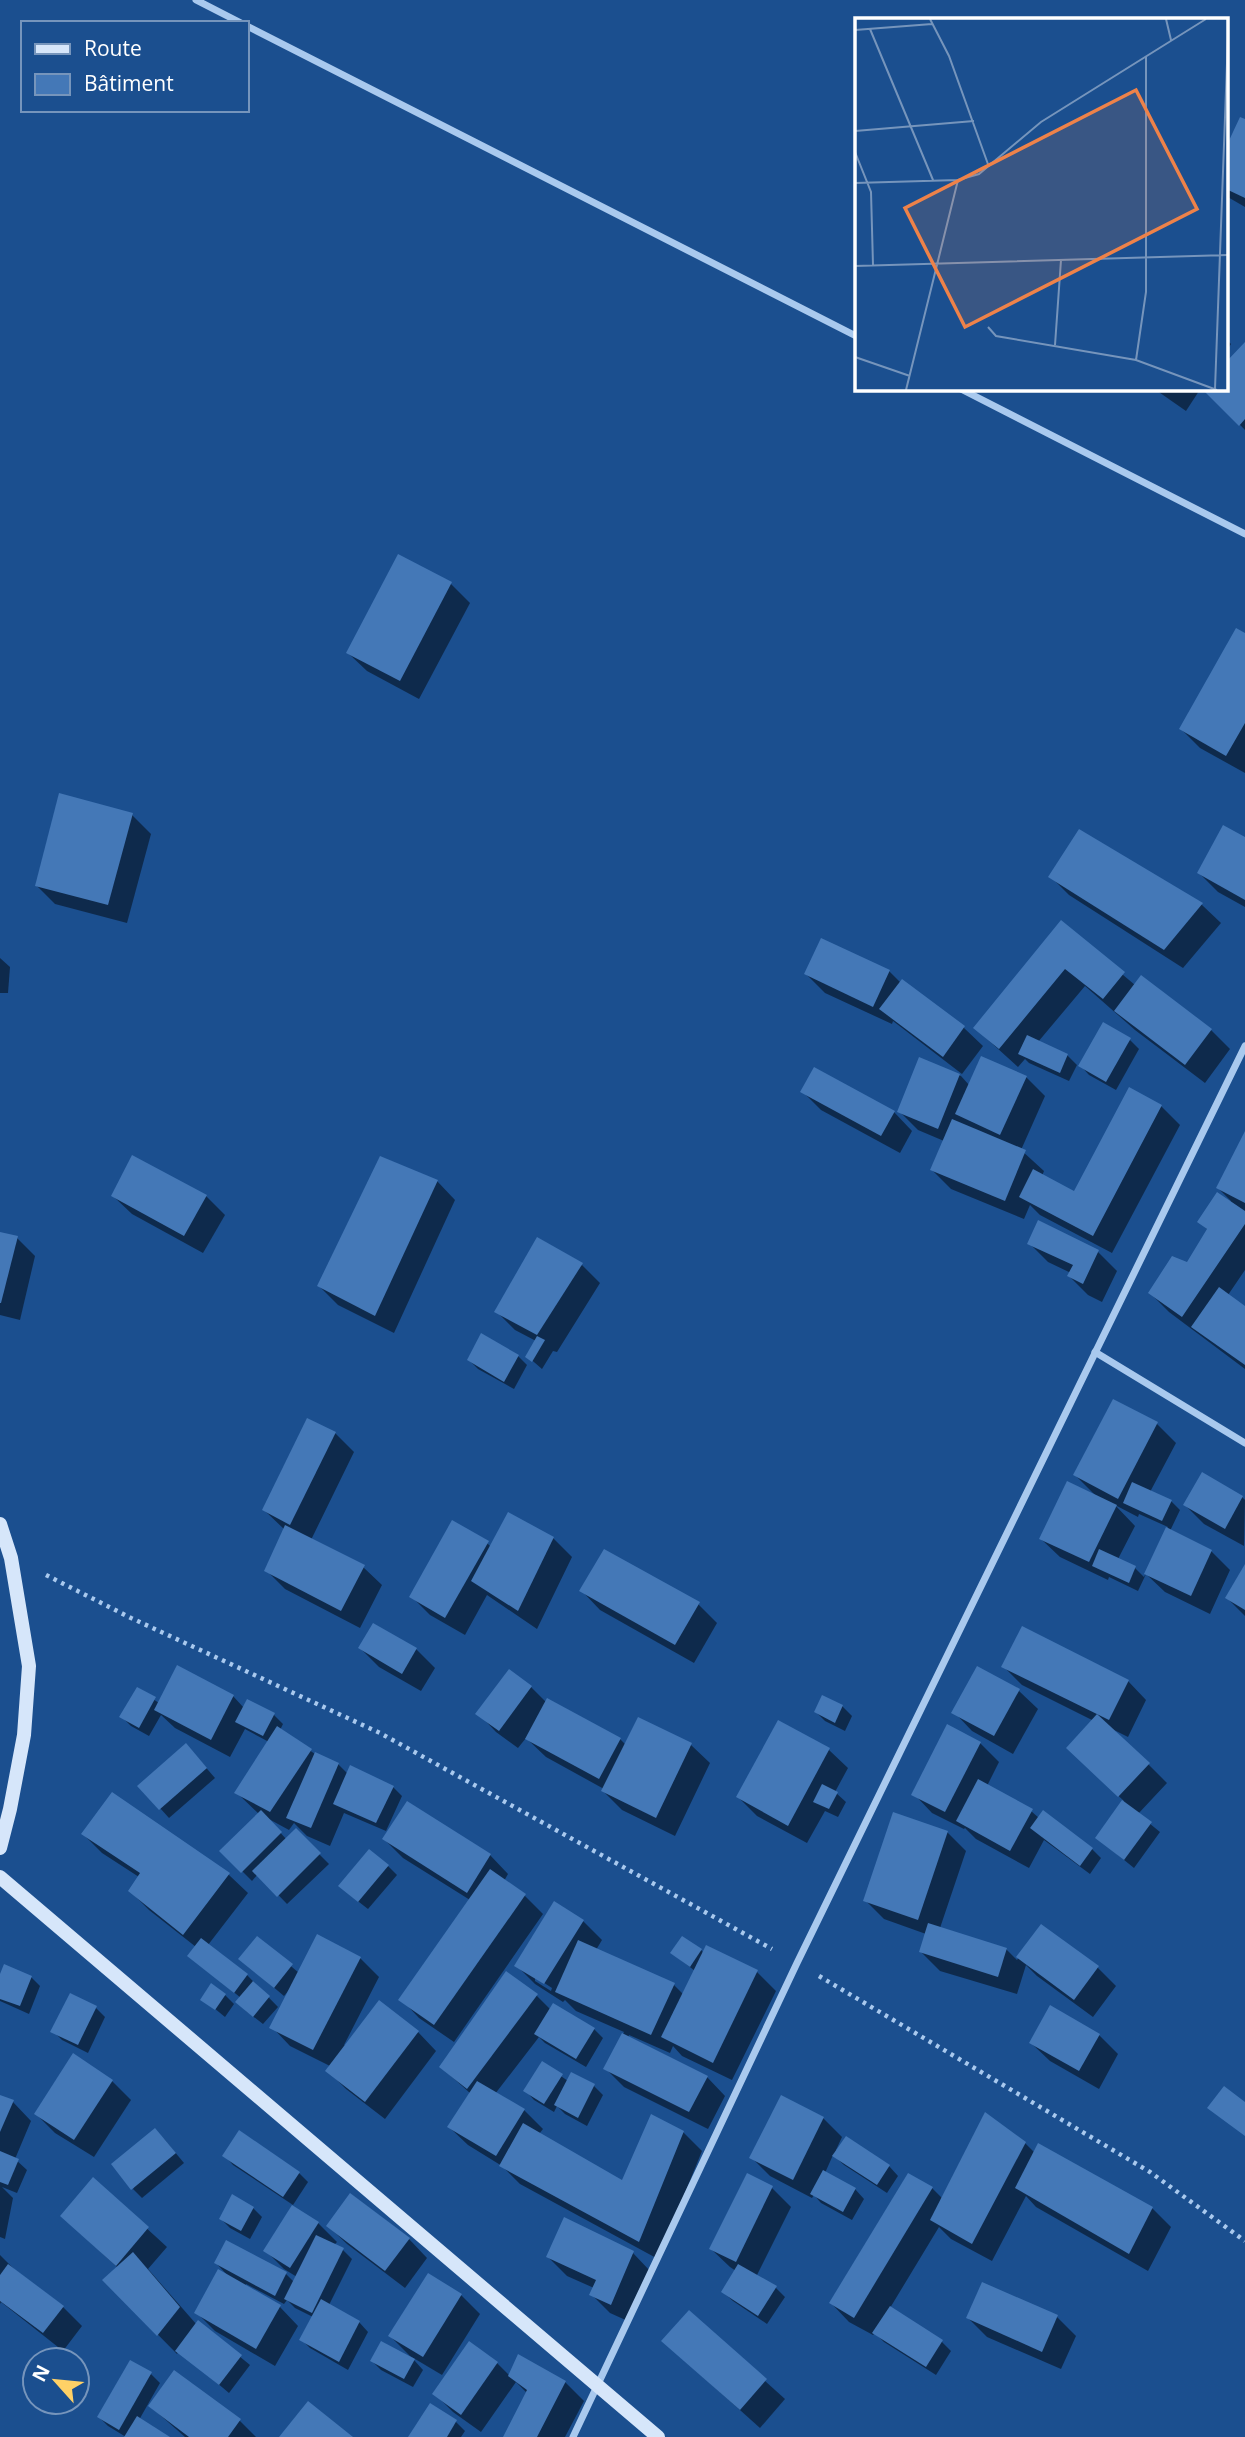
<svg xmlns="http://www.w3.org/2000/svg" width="1245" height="2437" font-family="'Open Sans',sans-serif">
  <rect width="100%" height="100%" fill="#1b4f8f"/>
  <g fill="#0007" fill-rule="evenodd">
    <polygon points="1241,119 1245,121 1245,207 1226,196 1226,151"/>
    <polygon points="1226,339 1231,344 1226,352"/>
    <polygon points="1245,344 1245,430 1204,388 1226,388 1226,365"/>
    <polygon points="1153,388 1201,388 1186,411"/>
    <polygon points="399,556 451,584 470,603 419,699 367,671 348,653"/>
    <polygon points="1245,635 1245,773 1200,748 1181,729"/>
    <polygon points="132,815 151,834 127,923 55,904 36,885"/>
    <polygon points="1079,832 1202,905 1221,923 1183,968 1069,895 1051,877"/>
    <polygon points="1245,839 1245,907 1218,892 1199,873"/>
    <polygon points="1061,923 1135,985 1141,978 1211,1030 1230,1049 1205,1083 1135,1030 1085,986 1038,1042 1067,1055 1077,1065 1069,1081 1029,1063 1025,1059 1018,1067 975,1028"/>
    <polygon points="0,958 10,967 8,993 0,993"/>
    <polygon points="889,971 901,983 902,981 964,1028 983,1046 962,1074 893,1021 892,1024 825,993 806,974"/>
    <polygon points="1130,1040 1139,1049 1116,1090 1089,1075 1080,1065"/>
    <polygon points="920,1059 961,1076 970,1086 1026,1077 1045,1096 1021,1150 1044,1171 1042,1176 1075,1193 1161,1106 1180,1125 1112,1253 1040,1215 1030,1205 1024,1219 951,1189 932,1170 944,1141 918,1130 899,1111"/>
    <polygon points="802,1091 894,1112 912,1131 900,1153 821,1110"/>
    <polygon points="1245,1134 1245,1270 1228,1295 1245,1308 1245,1369 1169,1312 1150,1293 1188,1264 1208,1230 1199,1222 1231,1201 1218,1188"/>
    <polygon points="437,1181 455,1200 394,1333 338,1305 319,1286"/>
    <polygon points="113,1196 206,1196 225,1215 203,1253 132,1214"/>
    <polygon points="1039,1222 1098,1252 1117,1271 1102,1302 1088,1295 1069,1276 1071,1273 1048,1262 1029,1243"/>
    <polygon points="0,1233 17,1238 35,1256 20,1320 0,1315"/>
    <polygon points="582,1265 600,1283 557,1352 553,1351 542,1369 527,1356 536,1341 515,1330 496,1311"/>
    <polygon points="482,1335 518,1356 527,1365 514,1389 478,1369 469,1360"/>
    <path d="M1114 1401 1157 1424 1176 1443 1150 1492 1171 1501 1180 1510 1170 1531 1211 1551 1230 1570 1210 1614 1165 1592 1146 1574 1138 1591 1109 1577 1108 1580 1060 1557 1041 1539 1098 1498 1075 1475ZM1115 1505 1138 1517 1139 1514 1168 1527 1144 1577 1135 1568 1118 1559 1135 1526Z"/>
    <polygon points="335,1433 354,1452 311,1540 363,1567 382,1585 360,1628 285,1589 266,1570 285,1530 264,1510"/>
    <polygon points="1242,1497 1245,1500 1244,1546 1204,1524 1185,1505"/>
    <polygon points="553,1538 572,1557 537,1629 487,1595 465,1635 430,1615 411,1596 487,1543 491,1547"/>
    <polygon points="1245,1568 1245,1616 1227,1598"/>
    <polygon points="582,1591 698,1604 717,1623 694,1663 600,1610"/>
    <polygon points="360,1648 416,1649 435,1668 421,1691 379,1667"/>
    <polygon points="1003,1666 1128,1681 1146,1700 1128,1737 1114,1730 1167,1783 1138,1814 1160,1832 1134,1868 1097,1838 1124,1801 1087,1767 1094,1721 1022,1685"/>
    <polygon points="531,1687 546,1702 620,1739 626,1745 691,1745 710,1763 675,1836 622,1810 603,1791 604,1789 546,1757 526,1738 518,1748 496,1732 478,1713"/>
    <polygon points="138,1689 159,1703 233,1696 244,1708 274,1715 283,1724 280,1730 315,1754 338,1764 348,1774 393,1787 402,1796 386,1831 344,1813 330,1846 307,1836 294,1823 289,1830 267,1818 287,1840 296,1831 329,1864 287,1904 258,1874 252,1881 222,1851 259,1814 237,1793 269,1742 245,1729 230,1757 175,1728 161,1715 149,1736 131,1726 122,1717"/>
    <polygon points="1019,1691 1038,1709 1013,1754 972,1731 954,1712"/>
    <polygon points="823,1697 842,1706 852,1716 845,1731 825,1721 816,1712"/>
    <polygon points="980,1743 999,1762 987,1786 1031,1811 1039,1818 1092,1849 1101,1858 1090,1874 1044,1840 1029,1868 976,1839 965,1828 964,1829 932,1813 914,1794"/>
    <polygon points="829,1750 848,1768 835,1792 846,1802 838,1817 825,1811 807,1843 757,1816 738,1797"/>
    <polygon points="195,1755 215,1778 169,1818 140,1786"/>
    <polygon points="112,1794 229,1875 248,1893 208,1945 247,1975 278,2007 263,2024 246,2011 241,1998 189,1956 196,1947 149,1910 130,1891 139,1877 102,1853 83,1834"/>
    <polygon points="947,1832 966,1851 940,1928 1006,1949 1017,1960 1041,1926 1097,1967 1116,1986 1093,2017 1037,1976 1026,1965 1017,1994 940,1971 921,1952 926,1934 884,1919 865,1900"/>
    <polygon points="384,1839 490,1855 508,1874 504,1881 525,1896 543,1914 454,2042 419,2018 401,1999 470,1900 403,1858"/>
    <polygon points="388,1866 397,1875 368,1909 350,1895"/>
    <path d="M583 1921 602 1940 596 1950 674 1985 684 1995 695 1971 672 1953 701 1950 704 1953 757 1972 776 1991 732 2080 682 2056 673 2046 670 2053 629 2035 628 2038 707 2077 725 2096 708 2129 624 2087 606 2069 624 2032 576 2011 565 2000 563 2002 535 1984 516 1965ZM535 1977 552 1988 551 1991 535 1981Z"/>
    <polygon points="258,1938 299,1973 360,1958 379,1977 344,2045 418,2032 436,2051 385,2119 346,2089 327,2070 330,2066 290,2046 272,2027 289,1990 284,1996 240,1959"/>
    <polygon points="507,1974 537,1996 551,2010 594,2029 603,2038 586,2067 545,2043 539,2037 495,2094 524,2110 543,2129 539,2134 623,2183 683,2132 702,2151 658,2259 520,2184 502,2166 468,2145 449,2127 471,2094 441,2067"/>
    <polygon points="31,1977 40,1986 29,2014 0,2001 0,1979"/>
    <polygon points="71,1995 96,2008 105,2017 88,2053 62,2040 53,2031"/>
    <polygon points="225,1995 234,2004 225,2017 203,1999"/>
    <polygon points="1099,2035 1118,2054 1099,2089 1050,2061 1031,2043"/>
    <polygon points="74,2056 112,2081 131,2100 94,2157 55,2133 36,2114"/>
    <polygon points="542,2063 568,2081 594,2086 603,2095 587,2126 565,2114 557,2106 554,2112 534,2100 525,2090"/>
    <polygon points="0,2097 13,2102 31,2121 15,2159 27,2170 17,2193 2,2187 13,2198 5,2239 0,2237"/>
    <polygon points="782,2097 823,2118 842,2137 836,2150 838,2151 847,2138 889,2166 898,2176 887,2193 844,2165 833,2155 825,2173 855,2189 864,2199 852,2220 821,2203 814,2195 812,2198 770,2176 751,2157"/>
    <polygon points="164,2139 184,2163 142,2198 133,2189"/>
    <polygon points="1025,2143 1035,2153 1152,2208 1171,2227 1148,2271 1036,2207 1026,2196 992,2261 951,2239 939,2227 890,2308 942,2342 951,2351 936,2375 884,2342 875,2333 873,2335 849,2322 831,2303 932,2188 943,2199"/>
    <polygon points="224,2155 299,2173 308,2182 293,2205 233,2165"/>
    <polygon points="747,2175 772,2188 791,2207 756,2277 776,2288 785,2297 767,2324 733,2301 723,2292 736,2271 730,2267 711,2249"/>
    <polygon points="94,2180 167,2247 148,2269 197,2325 199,2323 250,2365 229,2393 179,2351 177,2354 104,2280 118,2268 62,2216"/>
    <polygon points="253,2208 262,2217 250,2239 230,2228 221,2219"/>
    <polygon points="318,2223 337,2242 334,2245 343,2250 352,2259 329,2305 359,2322 368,2332 348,2370 310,2348 301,2339 313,2317 295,2308 287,2300 284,2304 246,2284 245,2287 280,2307 298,2326 275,2366 215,2331 196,2312 228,2276 216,2263 286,2274 294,2282 297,2277 284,2269 266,2251"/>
    <polygon points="328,2226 409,2239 427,2258 405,2288 347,2244"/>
    <polygon points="633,2253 651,2272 630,2322 610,2313 591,2294 594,2288 567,2276 548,2257"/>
    <polygon points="0,2255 18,2273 63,2307 82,2326 63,2351 1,2302 0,2304"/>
    <polygon points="983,2284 1057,2317 1076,2336 1061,2369 987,2337 968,2318"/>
    <polygon points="461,2295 480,2314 442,2375 410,2356 390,2336"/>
    <polygon points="689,2312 785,2399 760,2428 663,2341"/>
    <polygon points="469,2344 497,2363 510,2376 565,2382 584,2401 565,2437 505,2437 527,2393 516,2382 481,2432 453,2412 434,2393"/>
    <polygon points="414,2360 423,2370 413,2387 381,2370 372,2361"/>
    <polygon points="151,2374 160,2383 139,2420 167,2437 126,2437 108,2426 99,2417"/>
    <polygon points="430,2405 456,2422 465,2431 461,2437 410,2437"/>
    <polygon points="150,2406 240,2421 256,2437 185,2437"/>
  </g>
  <g fill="#4478b7">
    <polygon points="1240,117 1245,119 1245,198 1226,189 1226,147"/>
    <polygon points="1245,342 1245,419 1239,426 1201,388 1226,388 1226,362"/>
    <polygon points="398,554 452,582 400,681 346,653"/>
    <polygon points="1236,628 1245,633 1245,723 1226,756 1179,729"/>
    <polygon points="59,793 133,813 108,905 35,886"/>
    <polygon points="1223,825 1245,837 1245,900 1197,873"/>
    <polygon points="1079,829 1203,903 1164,950 1048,877"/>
    <polygon points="1061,920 1125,972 1103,999 1065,969 999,1049 973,1028"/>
    <polygon points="821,938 890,970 873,1007 804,974"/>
    <polygon points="1141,975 1212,1029 1185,1065 1114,1011"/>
    <polygon points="902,979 965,1026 943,1057 879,1009"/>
    <polygon points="1103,1022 1131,1038 1106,1082 1078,1066"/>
    <polygon points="1027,1035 1068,1054 1060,1073 1018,1054"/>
    <polygon points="981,1056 1027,1076 1000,1135 955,1114"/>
    <polygon points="919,1057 960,1074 938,1129 897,1112"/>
    <polygon points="814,1067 895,1111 881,1136 800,1092"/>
    <polygon points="1129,1087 1162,1105 1093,1236 1019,1197 1033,1169 1074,1191"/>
    <polygon points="952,1119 1026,1150 1005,1201 930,1170"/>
    <polygon points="1245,1131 1245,1203 1216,1188"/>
    <polygon points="132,1155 207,1195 184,1236 111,1196"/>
    <polygon points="380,1156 438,1180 375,1316 317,1286"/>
    <polygon points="1217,1192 1245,1211 1245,1224 1182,1317 1148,1293 1172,1256 1187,1262 1207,1229 1197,1222"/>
    <polygon points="1038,1220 1099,1250 1083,1284 1067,1276 1073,1265 1027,1244"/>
    <polygon points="0,1232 18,1236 1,1303 0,1303"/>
    <polygon points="537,1237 583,1263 537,1335 494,1312"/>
    <polygon points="1219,1287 1245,1306 1245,1365 1191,1327"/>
    <polygon points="481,1333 519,1355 504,1382 467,1360"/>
    <polygon points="537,1336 545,1340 532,1362 525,1357"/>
    <polygon points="1113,1399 1158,1422 1118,1499 1073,1475"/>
    <polygon points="307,1418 336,1432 290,1525 262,1510"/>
    <polygon points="1202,1472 1243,1496 1225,1529 1183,1505"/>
    <polygon points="1067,1481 1117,1505 1089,1562 1039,1539"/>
    <polygon points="1132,1482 1172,1500 1162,1521 1123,1503"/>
    <polygon points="508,1512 554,1537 518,1611 471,1581"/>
    <polygon points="452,1520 489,1541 445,1618 409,1597"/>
    <polygon points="285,1525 365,1565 341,1611 264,1571"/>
    <polygon points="1166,1527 1212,1550 1191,1596 1144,1574"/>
    <polygon points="604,1549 700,1602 675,1645 579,1591"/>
    <polygon points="1099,1549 1136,1566 1129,1583 1092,1566"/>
    <polygon points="1245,1564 1245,1610 1225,1598"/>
    <polygon points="373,1623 417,1648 402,1674 358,1648"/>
    <polygon points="1022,1626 1129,1680 1109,1720 1001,1667"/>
    <polygon points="177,1665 234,1695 211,1740 154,1710"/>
    <polygon points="977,1666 1020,1689 994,1736 951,1713"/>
    <polygon points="509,1669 532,1686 499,1731 475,1714"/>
    <polygon points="137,1687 156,1697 139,1728 119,1717"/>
    <polygon points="822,1695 843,1705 835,1723 814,1712"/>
    <polygon points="547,1698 621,1738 599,1779 525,1739"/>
    <polygon points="247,1699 275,1713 263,1736 235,1722"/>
    <polygon points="1097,1714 1150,1763 1118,1797 1066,1748"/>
    <polygon points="638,1717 692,1743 656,1818 601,1791"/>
    <polygon points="778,1720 830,1748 788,1826 736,1797"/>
    <polygon points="947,1724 981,1742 945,1812 911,1795"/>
    <polygon points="277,1726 312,1749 270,1812 234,1793"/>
    <polygon points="186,1743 207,1768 159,1810 137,1786"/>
    <polygon points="315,1752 339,1763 311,1828 286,1818"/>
    <polygon points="350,1765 394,1786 376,1823 333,1804"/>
    <polygon points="978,1779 1033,1809 1010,1851 956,1821"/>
    <polygon points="822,1784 838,1792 829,1809 813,1802"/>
    <polygon points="112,1792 230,1873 183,1935 128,1891 140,1873 81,1834"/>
    <polygon points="1122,1800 1152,1822 1124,1860 1095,1838"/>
    <polygon points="407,1801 491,1854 467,1893 382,1839"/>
    <polygon points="261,1810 282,1832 241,1873 219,1851"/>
    <polygon points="1043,1810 1093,1848 1080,1866 1030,1828"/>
    <polygon points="893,1812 948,1831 918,1920 863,1901"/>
    <polygon points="296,1828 321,1853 277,1897 252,1871"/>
    <polygon points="369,1849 389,1865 358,1902 338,1886"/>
    <polygon points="490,1869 526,1894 434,2025 398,2000"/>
    <polygon points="554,1901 584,1920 544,1984 514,1966"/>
    <polygon points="928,1923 1007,1948 998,1977 919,1952"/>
    <polygon points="1041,1924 1099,1966 1074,2000 1016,1957"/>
    <polygon points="317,1934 361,1957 313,2050 269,2028"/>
    <polygon points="257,1936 293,1964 274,1988 238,1959"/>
    <polygon points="682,1936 702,1949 690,1967 670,1953"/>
    <polygon points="201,1938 248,1974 234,1993 187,1956"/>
    <polygon points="578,1940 675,1983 651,2035 555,1992"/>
    <polygon points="706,1945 758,1970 713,2063 661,2037"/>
    <polygon points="4,1964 32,1976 20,2006 0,1999 0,1974"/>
    <polygon points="506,1971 538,1994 467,2089 439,2067"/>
    <polygon points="253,1981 270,1996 253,2017 235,2002"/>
    <polygon points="211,1983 226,1994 215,2010 200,2000"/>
    <polygon points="70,1993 97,2006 78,2045 50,2032"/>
    <polygon points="379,2000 419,2031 365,2102 325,2071"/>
    <polygon points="553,2003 595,2028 576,2059 534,2034"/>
    <polygon points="1050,2005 1100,2034 1079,2071 1029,2043"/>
    <polygon points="622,2033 708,2076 689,2112 603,2069"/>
    <polygon points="73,2053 113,2080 74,2140 34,2114"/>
    <polygon points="542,2061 563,2074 544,2104 523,2091"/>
    <polygon points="571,2072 595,2084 578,2118 554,2105"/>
    <polygon points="477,2081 525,2109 496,2156 447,2127"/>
    <polygon points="1224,2086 1245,2102 1245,2136 1207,2108"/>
    <polygon points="0,2095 14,2100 0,2132"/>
    <polygon points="781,2095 824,2117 793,2180 749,2158"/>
    <polygon points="985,2112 1026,2142 972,2244 930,2220"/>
    <polygon points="651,2114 684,2131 639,2242 499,2166 523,2123 622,2180"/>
    <polygon points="155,2128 176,2153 131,2190 111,2164"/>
    <polygon points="239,2130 300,2172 283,2197 222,2156"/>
    <polygon points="846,2136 890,2165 877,2185 832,2156"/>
    <polygon points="1038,2143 1153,2207 1129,2254 1015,2188"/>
    <polygon points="0,2151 19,2159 8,2185 0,2182"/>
    <polygon points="823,2170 856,2188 843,2212 810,2194"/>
    <polygon points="747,2173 773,2186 736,2262 709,2249"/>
    <polygon points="908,2173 933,2187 854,2318 829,2303"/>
    <polygon points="93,2177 149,2227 116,2266 60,2216"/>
    <polygon points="350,2193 410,2238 385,2271 326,2226"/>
    <polygon points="232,2194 254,2207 241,2231 219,2219"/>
    <polygon points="292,2205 319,2222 290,2268 263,2251"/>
    <polygon points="564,2217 634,2251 611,2305 589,2295 596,2280 546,2257"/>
    <polygon points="316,2235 344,2248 312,2313 284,2299"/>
    <polygon points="226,2240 287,2272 275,2296 214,2263"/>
    <polygon points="133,2252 180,2307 157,2336 102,2280"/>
    <polygon points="8,2264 64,2306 43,2333 0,2301 0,2275"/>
    <polygon points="738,2264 777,2286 758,2316 721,2292"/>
    <polygon points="218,2269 281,2305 256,2349 194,2313"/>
    <polygon points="428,2273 462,2294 423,2357 388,2336"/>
    <polygon points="982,2282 1058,2315 1042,2352 966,2318"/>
    <polygon points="321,2299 360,2321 339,2362 299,2340"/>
    <polygon points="890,2306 943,2340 926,2367 872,2333"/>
    <polygon points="689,2310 767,2379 740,2410 661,2341"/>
    <polygon points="198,2320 242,2355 219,2385 175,2351"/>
    <polygon points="381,2341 415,2359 404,2379 370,2361"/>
    <polygon points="469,2341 498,2362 461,2415 432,2394"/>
    <polygon points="518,2354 566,2381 537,2437 503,2437 527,2390 508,2376"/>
    <polygon points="130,2360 152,2372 119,2430 97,2417"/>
    <polygon points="174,2370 241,2419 228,2437 189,2437 148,2406"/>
    <polygon points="308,2401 353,2437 279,2437"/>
    <polygon points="430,2403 457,2420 447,2437 408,2437"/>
    <polygon points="137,2416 170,2437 124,2437"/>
  </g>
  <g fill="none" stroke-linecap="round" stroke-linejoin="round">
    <g stroke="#a9c9ee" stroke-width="4.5" stroke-dasharray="3.5 5" stroke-linecap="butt">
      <polyline points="46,1575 131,1618 380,1733 772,1949"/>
      <polyline points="819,1976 1150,2172 1245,2241"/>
    </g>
    <g stroke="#a9c9ee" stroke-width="7">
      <polyline points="196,0 241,23"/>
      <polyline points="247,26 856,336"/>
      <polyline points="959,388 1245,534"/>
      <polyline points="1095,1352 1245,1443"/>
      <polyline points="573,2437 797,1963 1245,1046"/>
    </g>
    <g stroke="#d6e6fa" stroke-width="14">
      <polyline points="0,1524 11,1558 29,1666 24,1735 10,1809 0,1848"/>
      <polyline points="0,1877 658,2437"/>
    </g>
  </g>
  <g transform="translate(855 18)">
    <rect width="373" height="373" fill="#1b4f8f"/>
    <path fill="none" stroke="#7695bc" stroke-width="2" d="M75 1 94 38 134 149M311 1 316 22M15 11 78 162M0 12 77 6M0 113 119 103M0 134 16 174 18 247M0 165 103 162 124 156 186 104 351 1M0 248 373 237M133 309 141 318 281 342 362 372M200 327 206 242M0 339 55 358M281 342 291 274V39M360 371 373 18M51 372 103 162"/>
    <path fill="#ee8249" fill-opacity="0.15" stroke="#ee8249" stroke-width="3.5" d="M281 72 342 191 110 309 50 190Z"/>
    <rect width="373" height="373" fill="none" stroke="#fff" stroke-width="3.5"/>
  </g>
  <rect x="21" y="21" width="228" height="91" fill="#1b4f8f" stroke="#7695bc" stroke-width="2"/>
  <rect x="35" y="44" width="35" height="10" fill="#d6e6fa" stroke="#7695bc" stroke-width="2"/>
  <text x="84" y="56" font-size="21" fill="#ffffff">Route</text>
  <rect x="35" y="74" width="35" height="21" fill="#4478b7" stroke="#7695bc" stroke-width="2"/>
  <text x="84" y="91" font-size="21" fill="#ffffff">Bâtiment</text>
  <g transform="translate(56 2381) rotate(297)"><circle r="33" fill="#1b4f8f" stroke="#7695bc" stroke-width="2"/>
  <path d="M0-5L12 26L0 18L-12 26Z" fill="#ffd166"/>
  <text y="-10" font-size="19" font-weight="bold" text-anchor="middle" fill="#ffffff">N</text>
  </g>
</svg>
